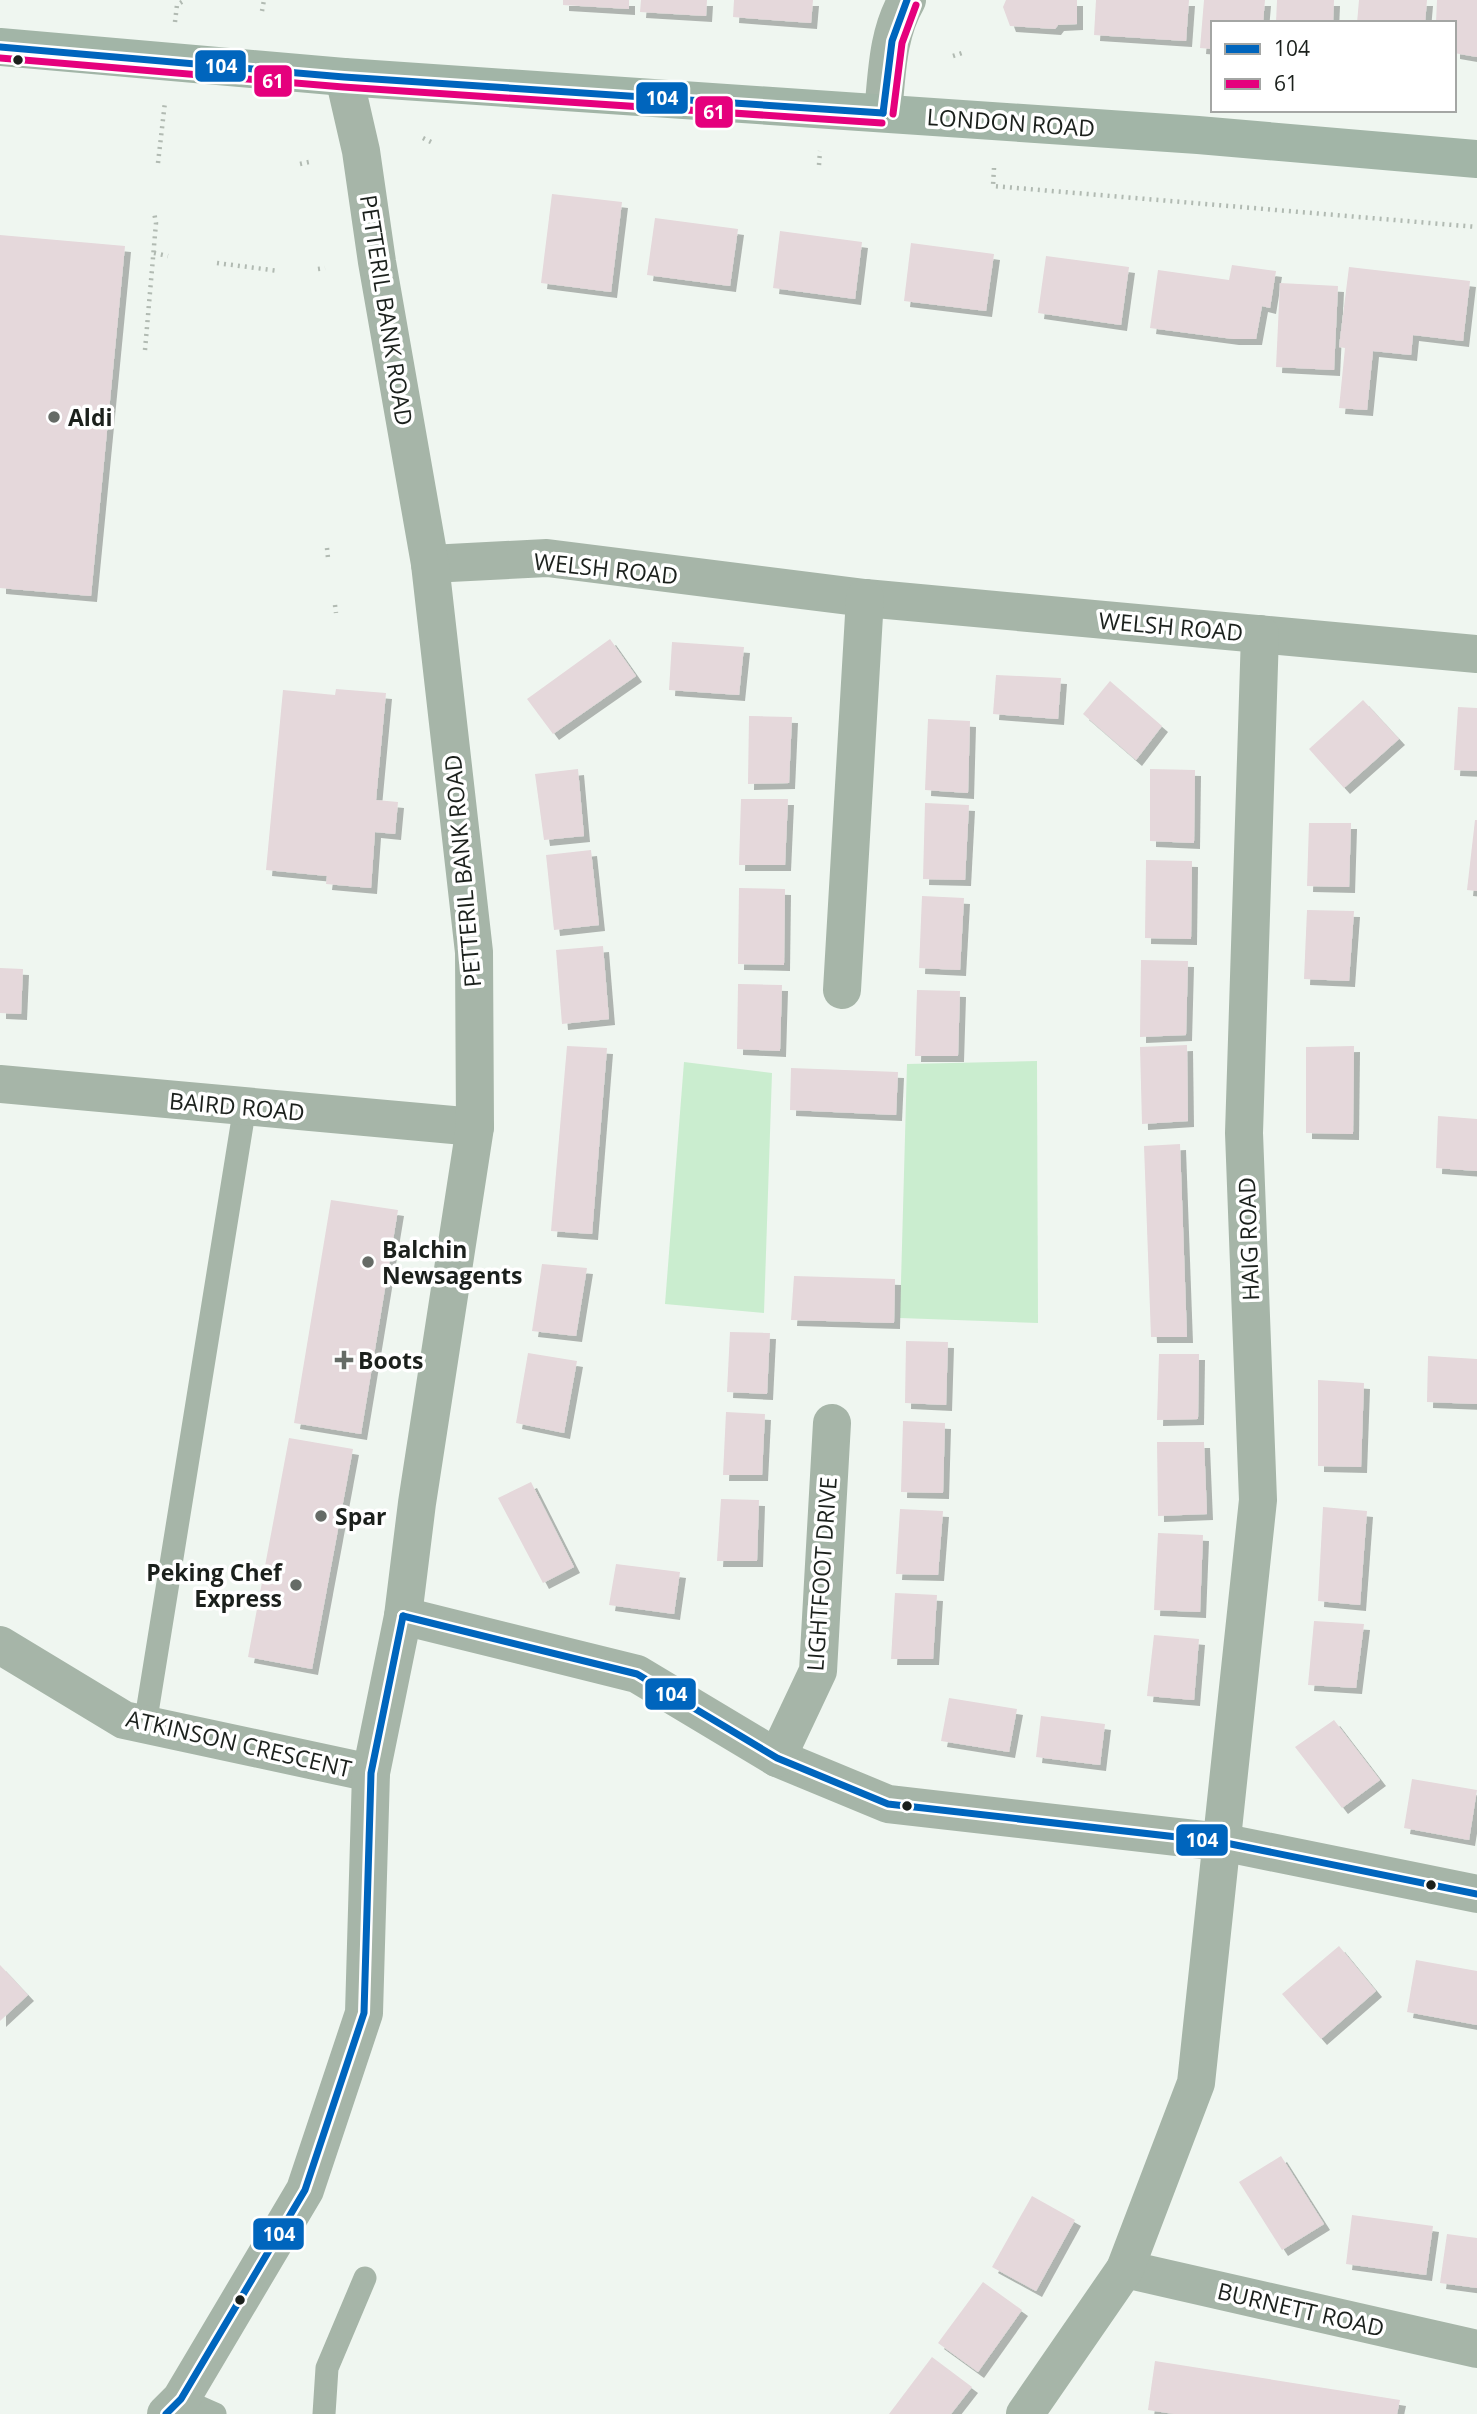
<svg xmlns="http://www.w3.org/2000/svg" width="1477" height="2414" font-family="'Open Sans',sans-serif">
  <defs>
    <filter id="shadow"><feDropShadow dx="6" dy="6" stdDeviation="0" flood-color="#0004"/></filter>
  </defs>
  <rect width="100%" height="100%" fill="#eff6f0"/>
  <g fill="#caedcf">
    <polygon points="1037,1061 1038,1323 900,1318 907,1064"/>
    <polygon points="684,1062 772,1073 764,1313 665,1304"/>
  </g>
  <g fill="#e5d8db" filter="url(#shadow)">
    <polygon points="563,0 629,0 629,9 563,5"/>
    <polygon points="641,0 707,0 706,16 640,12"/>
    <polygon points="734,0 813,0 811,23 733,17"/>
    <polygon points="1006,0 1077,0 1077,24 1058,25 1055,29 1010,26 1003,7"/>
    <polygon points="1096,0 1189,0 1186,41 1094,35"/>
    <polygon points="1204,0 1265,0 1263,23 1213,23 1213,49 1200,48"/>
    <polygon points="1277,0 1334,0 1333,23 1276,23"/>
    <polygon points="1359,0 1427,0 1425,23 1357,23"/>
    <polygon points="1437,0 1477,0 1477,57 1454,53 1454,23 1436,23"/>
    <polygon points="552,194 622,202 611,292 541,283"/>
    <polygon points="655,218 738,229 730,286 647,275"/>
    <polygon points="780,231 862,242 855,299 773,288"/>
    <polygon points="0,235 125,246 91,596 0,588"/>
    <polygon points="911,243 994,254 986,311 904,301"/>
    <polygon points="1046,256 1129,267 1121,325 1038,313"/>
    <polygon points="1232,265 1276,271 1270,308 1262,306 1256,339 1233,339 1150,328 1158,270 1229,280"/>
    <polygon points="1349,267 1470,281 1463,341 1413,335 1411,355 1373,351 1367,410 1339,408 1345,348 1339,347"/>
    <polygon points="1280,283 1338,286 1334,370 1276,367"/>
    <polygon points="610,639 636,676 553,734 527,699"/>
    <polygon points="672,642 744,647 739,695 669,690"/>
    <polygon points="996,675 1061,678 1058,719 993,714"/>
    <polygon points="1110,681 1162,726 1136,760 1083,714"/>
    <polygon points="336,689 386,693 376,800 398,802 395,834 375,832 371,888 326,884 327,876 266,870 283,690 335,695"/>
    <polygon points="1363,700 1399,739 1344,788 1309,749"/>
    <polygon points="1458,707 1477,708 1477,771 1454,770"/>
    <polygon points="749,716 792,717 789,783 748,784"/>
    <polygon points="928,719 970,721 968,793 925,790"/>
    <polygon points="578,769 584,836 544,840 535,774"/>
    <polygon points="1150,769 1195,770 1194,843 1150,841"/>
    <polygon points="741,799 788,799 785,865 739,865"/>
    <polygon points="925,803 969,805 965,880 923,879"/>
    <polygon points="1475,820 1477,820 1477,891 1467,890"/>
    <polygon points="1309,823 1351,823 1349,887 1307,886"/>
    <polygon points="591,850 599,925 554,930 546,855"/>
    <polygon points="1146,860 1192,861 1191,939 1145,938"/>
    <polygon points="739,888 785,889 784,965 738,964"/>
    <polygon points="922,896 964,898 960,970 919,968"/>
    <polygon points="1307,910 1354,911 1349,981 1304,979"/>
    <polygon points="603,946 609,1019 562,1024 556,950"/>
    <polygon points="1141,960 1188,961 1186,1035 1140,1037"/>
    <polygon points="0,968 23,969 21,1014 0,1013"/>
    <polygon points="738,984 782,985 780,1051 737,1049"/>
    <polygon points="917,990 960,991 958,1056 915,1056"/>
    <polygon points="1187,1045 1188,1121 1142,1124 1140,1047"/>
    <polygon points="567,1046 607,1048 592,1234 551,1231"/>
    <polygon points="1354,1046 1353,1134 1306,1133 1306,1047"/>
    <polygon points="791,1068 898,1072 896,1115 790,1110"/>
    <polygon points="1438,1116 1477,1119 1477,1171 1436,1168"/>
    <polygon points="1180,1144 1187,1337 1151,1337 1144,1146"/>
    <polygon points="331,1200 398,1210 361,1434 294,1423"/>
    <polygon points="542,1264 587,1268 576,1336 532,1331"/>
    <polygon points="794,1276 895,1279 894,1323 791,1320"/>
    <polygon points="730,1332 770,1333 767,1394 727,1392"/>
    <polygon points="906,1341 948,1342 946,1405 905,1403"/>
    <polygon points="528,1353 577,1361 564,1433 516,1423"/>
    <polygon points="1159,1354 1199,1354 1198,1419 1157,1420"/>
    <polygon points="1428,1356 1477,1359 1477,1404 1427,1402"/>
    <polygon points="1318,1380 1364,1383 1361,1467 1318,1466"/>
    <polygon points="726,1412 765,1414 762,1475 723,1475"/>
    <polygon points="903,1421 945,1423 943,1493 901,1492"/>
    <polygon points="289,1438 353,1449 312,1669 248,1657"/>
    <polygon points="1157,1442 1204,1442 1207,1514 1158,1516"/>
    <polygon points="531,1482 574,1567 543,1583 498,1498"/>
    <polygon points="721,1499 759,1500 757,1561 717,1561"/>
    <polygon points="1323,1507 1367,1511 1360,1605 1318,1601"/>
    <polygon points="900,1509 943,1511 938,1575 896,1574"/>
    <polygon points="1158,1533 1203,1535 1200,1612 1154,1610"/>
    <polygon points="616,1564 680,1572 674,1614 609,1605"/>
    <polygon points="895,1593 937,1595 933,1659 891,1659"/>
    <polygon points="1314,1621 1364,1624 1356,1688 1308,1685"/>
    <polygon points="1154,1635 1199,1639 1194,1700 1147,1696"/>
    <polygon points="949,1698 1017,1709 1009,1752 941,1741"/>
    <polygon points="1041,1716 1105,1724 1100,1765 1036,1757"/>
    <polygon points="1334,1720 1380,1780 1342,1808 1295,1747"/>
    <polygon points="1412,1779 1477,1790 1469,1840 1404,1828"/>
    <polygon points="1339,1946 1376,1991 1321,2039 1282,1994"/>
    <polygon points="1416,1960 1477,1971 1477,2025 1407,2012"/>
    <polygon points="0,1965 28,1995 0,2021"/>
    <polygon points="1281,2156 1324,2224 1282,2250 1239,2182"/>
    <polygon points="1032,2196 1075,2220 1036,2291 992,2267"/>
    <polygon points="1352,2215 1433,2226 1426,2275 1346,2264"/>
    <polygon points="1447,2234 1477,2238 1477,2288 1440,2283"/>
    <polygon points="983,2282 1022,2310 978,2372 938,2343"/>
    <polygon points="932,2357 972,2387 951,2414 889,2414"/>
    <polygon points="1155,2361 1400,2400 1397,2414 1174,2414 1148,2410"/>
  </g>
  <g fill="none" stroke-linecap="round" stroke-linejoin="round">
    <g stroke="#b1bab2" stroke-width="4.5" stroke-dasharray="2 5" stroke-linecap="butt">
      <polyline points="262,11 264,0"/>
      <polyline points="175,22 177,5 185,0"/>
      <polyline points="953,56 962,53"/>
      <polyline points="423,138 431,142"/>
      <polyline points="158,163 165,102"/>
      <polyline points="300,164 309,162"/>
      <polyline points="819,165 820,151"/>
      <polyline points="994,168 993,186 1477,227"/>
      <polyline points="154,253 168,256"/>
      <polyline points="217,263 279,271"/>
      <polyline points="318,269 325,268"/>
      <polyline points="145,350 156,223 154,212"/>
      <polyline points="327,548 328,558"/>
      <polyline points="335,605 336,613"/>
    </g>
    <g stroke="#a6b5a8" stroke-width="23">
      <polyline points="145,1725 245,1106"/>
      <polyline points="181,2399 215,2414"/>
      <polyline points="324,2414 327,2368 365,2278"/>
    </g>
    <g stroke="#a6b5a8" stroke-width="38">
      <polyline points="430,564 547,558 865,598 1477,654"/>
      <polyline points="842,990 865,598"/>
      <polyline points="0,1084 475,1127"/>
      <polyline points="403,1616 637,1674 777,1758 888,1804 1221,1842 1477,1894"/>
      <polyline points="0,1645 124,1720 371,1773"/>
      <polyline points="777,1758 818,1671 832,1423"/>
      <polyline points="1125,2269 1477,2349"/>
      <polyline points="166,2414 181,2399 305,2190 364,2013 371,1773 403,1616 417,1503 475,1127 474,952 430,564 377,262 361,151 344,77"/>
      <polyline points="1025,2414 1125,2269 1196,2083 1258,1500 1244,1133 1260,634"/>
    </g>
    <path stroke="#a6b5a8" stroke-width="38" d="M883 113C887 75 887 34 907 0"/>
    <polyline stroke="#a2b5a7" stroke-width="38" points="0,47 344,77 1198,135 1477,159"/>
    <defs>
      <g id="bus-1">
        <polyline points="0,47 344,77 883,113"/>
        <polyline points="883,113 892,41 907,0"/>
        <polyline points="403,1616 637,1674 777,1758 888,1804 1221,1842 1477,1894"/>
        <polyline points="166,2414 181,2399 305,2190 364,2013 371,1773 403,1616"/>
      </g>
      <g id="bus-2">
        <polyline points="0,58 343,87 882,123"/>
        <polyline points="893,114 902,43 916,5"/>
      </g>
    </defs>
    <use href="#bus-1" stroke="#fff" stroke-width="12"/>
    <use href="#bus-2" stroke="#fff" stroke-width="12"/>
    <use href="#bus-1" stroke="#0065bd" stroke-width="7"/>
    <use href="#bus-2" stroke="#e5007d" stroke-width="7"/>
  </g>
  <g fill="#1b201c" stroke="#fff" stroke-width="2.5">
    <circle cx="18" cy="60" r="6"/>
    <circle cx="907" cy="1806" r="6"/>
    <circle cx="1431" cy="1885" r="6"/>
    <circle cx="240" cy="2300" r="6"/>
  </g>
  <g fill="#656b66" stroke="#fff" stroke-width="2.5">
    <circle cx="54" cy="417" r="7"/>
    <circle cx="368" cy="1262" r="7"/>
    <path d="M340.5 1349.5h7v7h7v7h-7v7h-7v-7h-7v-7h7z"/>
    <circle cx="321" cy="1516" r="7"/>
    <circle cx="296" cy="1585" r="7"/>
  </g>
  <g text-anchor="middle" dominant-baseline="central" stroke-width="7" stroke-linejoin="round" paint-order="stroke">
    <g font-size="23" fill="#1b201c" stroke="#fff">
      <text transform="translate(1011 122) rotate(4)">LONDON ROAD</text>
      <text transform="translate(387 310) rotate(81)">PETTERIL BANK ROAD</text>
      <text transform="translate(606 568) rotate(6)">WELSH ROAD</text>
      <text transform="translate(1171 626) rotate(5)">WELSH ROAD</text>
      <text transform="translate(462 871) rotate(-95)">PETTERIL BANK ROAD</text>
      <text transform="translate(237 1106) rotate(5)">BAIRD ROAD</text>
      <text transform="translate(1248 1239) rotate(-92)">HAIG ROAD</text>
      <text transform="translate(821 1574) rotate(-86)">LIGHTFOOT DRIVE</text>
      <text transform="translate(239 1743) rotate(13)">ATKINSON CRESCENT</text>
      <text transform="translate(1301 2309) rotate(13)">BURNETT ROAD</text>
    </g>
    <g font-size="23" font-weight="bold" fill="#1b201c" stroke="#fff" text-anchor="start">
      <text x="68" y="417">Aldi</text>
      <text x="382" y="1249">Balchin<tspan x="382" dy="26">Newsagents</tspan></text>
      <text x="358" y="1360">Boots</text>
      <text x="335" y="1516">Spar</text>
      <text x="282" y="1572" text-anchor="end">Peking Chef<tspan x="282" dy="26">Express</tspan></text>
    </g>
  </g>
  <g stroke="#fff" stroke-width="2.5">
    <rect x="194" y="49" width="53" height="34" rx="7" fill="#0065bd"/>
    <rect x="253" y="64" width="40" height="34" rx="7" fill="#e5007d"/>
    <rect x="635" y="81" width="54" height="34" rx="7" fill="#0065bd"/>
    <rect x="694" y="95" width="40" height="34" rx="7" fill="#e5007d"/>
    <rect x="644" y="1677" width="53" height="34" rx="7" fill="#0065bd"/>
    <rect x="1175" y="1823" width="54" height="34" rx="7" fill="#0065bd"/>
    <rect x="252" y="2217" width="53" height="34" rx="7" fill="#0065bd"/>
  </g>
  <g font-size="19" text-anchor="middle" font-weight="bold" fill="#fff">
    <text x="221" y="73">104</text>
    <text x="273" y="88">61</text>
    <text x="662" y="105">104</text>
    <text x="714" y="119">61</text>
    <text x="671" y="1701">104</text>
    <text x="1202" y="1847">104</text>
    <text x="279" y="2241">104</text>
  </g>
  <rect x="1211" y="21" width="245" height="91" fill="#ffffff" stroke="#a4a6a4" stroke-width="2"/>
  <rect x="1225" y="44" width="35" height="10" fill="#0065bd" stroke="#a4a6a4" stroke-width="2"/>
  <text x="1274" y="56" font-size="21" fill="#1b201c">104</text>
  <rect x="1225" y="79" width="35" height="10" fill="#e5007d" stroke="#a4a6a4" stroke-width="2"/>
  <text x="1274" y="91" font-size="21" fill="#1b201c">61</text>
</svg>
